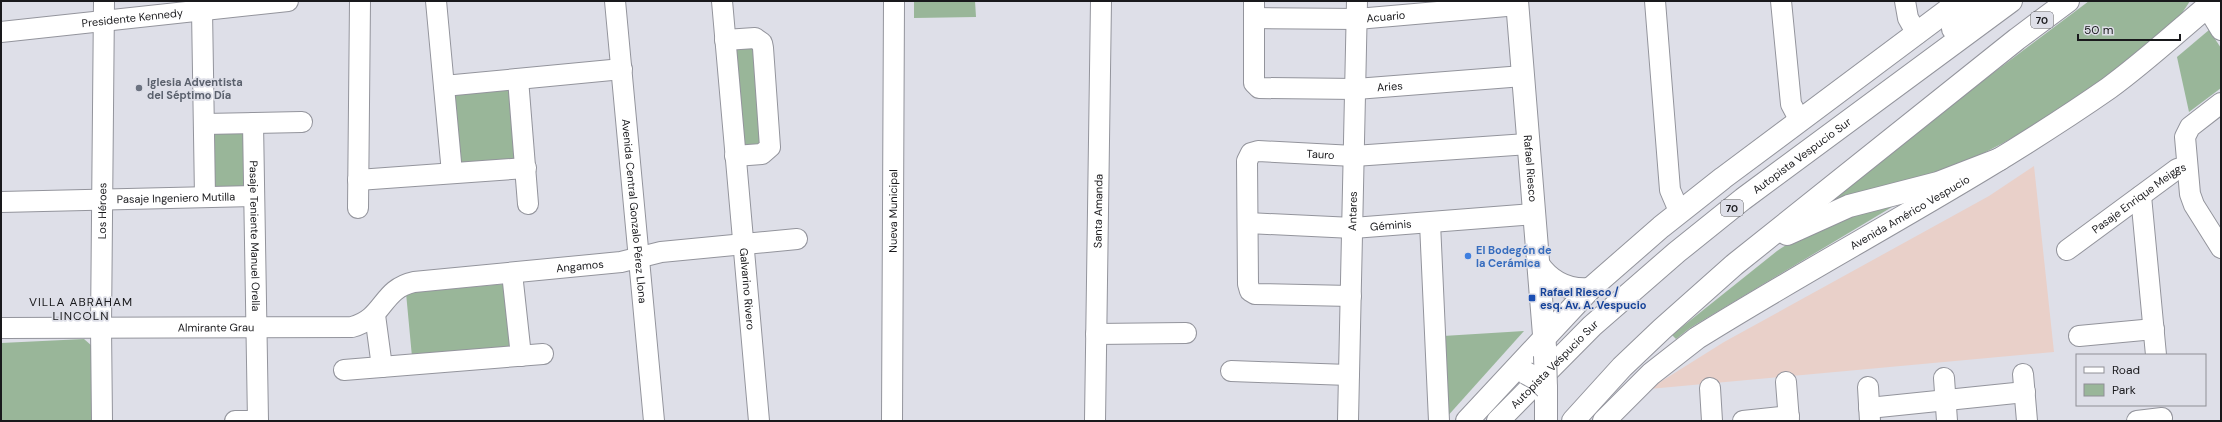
<svg xmlns="http://www.w3.org/2000/svg" width="2222" height="422" font-family="'DM Sans',sans-serif">
  <rect width="100%" height="100%" fill="#dedfe8"/>
  <polygon fill="#e9d0c9" points="2034,166 2054,352 1649,389 1724,342 1989,196"/>
  <g fill="#99b699">
    <polygon points="914,1 975,1 976,17 914,18"/>
    <path d="M2089 1H2190C2171 33 2139 54 2108 76 2064 107 2019 137 1969 160 1922 181 1869 193 1819 208L1820 203Z"/>
    <polygon points="2209,30 2221,48 2221,88 2189,112 2177,57"/>
    <polygon points="750,42 759,52 767,143 742,151 733,44"/>
    <polygon points="511,84 519,160 454,165 447,91"/>
    <polygon points="247,131 248,192 209,195 208,132"/>
    <polygon points="1912,195 1690,328 1676,339 1672,335 1777,251 1803,234"/>
    <polygon points="504,284 512,346 412,357 406,293"/>
    <polygon points="1524,331 1445,419 1443,336"/>
    <polygon points="84,339 92,346 96,421 1,421 1,343"/>
  </g>
  <g fill="none" stroke-linecap="round" stroke-linejoin="round">
    <defs>
      <g id="minor">
        <polyline points="436,1 452,173"/>
        <path id="s1" d="M615 1 654 421"/>
        <path id="s2" d="M722 1 759 421"/>
        <path id="s3" d="M1254 1V83L1259 88 1356 89 1523 76"/>
        <polyline points="1655,1 1670,190 1679,211"/>
        <polyline points="1781,1 1791,104 1800,121"/>
        <polyline points="1905,1 1908,18 1917,34"/>
        <polyline points="2207,7 2221,30"/>
        <polyline points="202,10 205,197"/>
        <path id="s4" d="M1254 18 1357 19 1518 5"/>
        <path id="s5" d="M1 32 288 1"/>
        <polyline points="725,40 755,38 762,43 763,48 770,147 762,154 735,156"/>
        <polyline points="518,79 528,204"/>
        <polyline points="444,86 622,69"/>
        <polyline points="2221,103 2190,127 2185,137 2190,194 2194,205 2221,248"/>
        <path id="s6" d="M253 123 258 421"/>
        <polyline points="204,124 302,122"/>
        <polyline points="358,180 526,168"/>
        <polyline points="2141,196 2156,355"/>
        <path id="s7" d="M1 202 254 196"/>
        <polyline points="358,208 360,1"/>
        <path id="s8" d="M1248 223 1353 228 1534 214"/>
        <polyline points="1430,223 1439,421"/>
        <path id="s9" d="M2067 250 2177 169 2187 166"/>
        <polyline points="512,273 521,356"/>
        <path id="s10" d="M1351 296 1255 294 1250 291 1248 284 1247 161 1251 153 1258 151 1354 156 1528 144"/>
        <polyline points="375,315 382,367"/>
        <path id="s11" d="M1 328 352 327C385 318 381 289 414 282L621 262 661 252 797 239"/>
        <polyline points="1096,334 1186,333"/>
        <polyline points="2079,336 2154,329"/>
        <polyline points="344,370 543,354"/>
        <polyline points="1231,371 1349,375"/>
        <polyline points="2023,374 2027,421"/>
        <polyline points="1944,378 1947,421"/>
        <polyline points="1786,382 1789,421"/>
        <polyline points="1868,387 1870,421"/>
        <polyline points="1710,388 1712,421"/>
        <polyline points="1869,408 2025,392"/>
        <path id="s12" d="M102 421 101 327 104 1"/>
        <polyline points="235,421 258,421"/>
        <path id="s13" d="M892 421 894 1"/>
        <path id="s14" d="M1095 421 1101 1"/>
        <path id="s15" d="M1348 421 1357 1"/>
        <polyline points="1743,421 1789,416"/>
        <polyline points="2137,421 2162,418"/>
      </g>
      <g id="major">
        <path id="s16" d="M1517 1 1545 347"/>
        <path d="M1538 264C1551 283 1568 291 1590 289"/>
        <polyline points="1546,388 1546,421"/>
        <polyline points="1467,421 1590,289 1661,227 1723,178 1960,1"/>
        <path id="s17" d="M1604 421 1651 374 1697 338C1833 253 1977 180 2109 88 2146 61 2179 30 2214 1"/>
      </g>
      <g id="highway">
        <polyline points="2207,7 2209,1"/>
        <polyline points="1953,29 1983,1"/>
        <polyline points="1787,234 1849,206 1938,183 2000,159"/>
        <path id="s18" d="M1498 421 1592 326 1677 252 1743 199 2011 1"/>
        <polyline points="1573,421 1622,367 1662,329 1734,265 2017,39 2068,1"/>
      </g>
    </defs>
    <use href="#minor" stroke="#93949c" stroke-width="22"/>
    <use href="#major" stroke="#93949c" stroke-width="24"/>
    <use href="#highway" stroke="#93949c" stroke-width="24"/>
    <use href="#minor" stroke="#fff" stroke-width="20"/>
    <use href="#major" stroke="#fff" stroke-width="22"/>
    <use href="#highway" stroke="#fff" stroke-width="22"/>
    <defs>
      <g id="major-bridge">
        <polyline points="1545,356 1546,388"/>
        <polyline points="1526,373 1537,379 1546,388"/>
      </g>
    </defs>
    <use href="#major-bridge" stroke="#93949c" stroke-width="24" stroke-linecap="butt"/>
    <use href="#major-bridge" stroke="#fff" stroke-width="22"/>
  </g>
  <circle fill="#6b7280" stroke="#dedfe8" stroke-width="1.5" cx="139" cy="88" r="4"/>
  <circle fill="#3f7fe0" stroke="#dedfe8" stroke-width="1.5" cx="1468" cy="256" r="4"/>
  <rect fill="#1a4fb4" stroke="#dedfe8" stroke-width="1.5" x="1528" y="294" width="8" height="8" rx="2"/>
  <g text-anchor="middle" dominant-baseline="central" stroke-width="3.5" stroke-linejoin="round" paint-order="stroke">
    <g fill="#dedfe8" stroke="#545459" stroke-width="1">
      <rect x="2031" y="12" width="22" height="16" rx="3"/>
      <rect x="1721" y="200" width="22" height="16" rx="3"/>
    </g>
    <g font-size="10" font-weight="bold" fill="#19191c">
      <text x="2042" y="20">70</text>
      <text x="1732" y="208">70</text>
    </g>
    <g font-size="11" fill="#19191c" stroke="#dedfe8">
      <text stroke="none"><textPath href="#s5" startOffset="132">Presidente Kennedy</textPath></text>
      <text stroke="none"><textPath href="#s4" startOffset="132">Acuario</textPath></text>
      <text stroke="none"><textPath href="#s3" startOffset="220">Aries</textPath></text>
      <text stroke="none"><textPath href="#s10" startOffset="311">Tauro</textPath></text>
      <text stroke="none"><textPath href="#s18" startOffset="404">Autopista Vespucio Sur</textPath></text>
      <text stroke="none"><textPath href="#s16" startOffset="168">Rafael Riesco</textPath></text>
      <text stroke="none"><textPath href="#s7" startOffset="175">Pasaje Ingeniero Mutilla</textPath></text>
      <text stroke="none"><textPath href="#s9" startOffset="89">Pasaje Enrique Meiggs</textPath></text>
      <text stroke="none"><textPath href="#s12" startOffset="210">Los Héroes</textPath></text>
      <text stroke="none"><textPath href="#s1" startOffset="211">Avenida Central Gonzalo Pérez Llona</textPath></text>
      <text stroke="none"><textPath href="#s13" startOffset="210">Nueva Municipal</textPath></text>
      <text stroke="none"><textPath href="#s14" startOffset="210">Santa Amanda</textPath></text>
      <text stroke="none"><textPath href="#s15" startOffset="210">Antares</textPath></text>
      <text stroke="none"><textPath href="#s17" startOffset="372">Avenida Américo Vespucio</textPath></text>
      <text stroke="none"><textPath href="#s8" startOffset="143">Géminis</textPath></text>
      <text stroke="none"><textPath href="#s6" startOffset="113">Pasaje Teniente Manuel Orella</textPath></text>
      <text stroke="none"><textPath href="#s11" startOffset="596">Angamos</textPath></text>
      <text stroke="none"><textPath href="#s2" startOffset="289">Galvarino Rivero</textPath></text>
      <text stroke="none"><textPath href="#s11" startOffset="215">Almirante Grau</textPath></text>
      <text stroke="none"><textPath href="#s18" startOffset="80">Autopista Vespucio Sur</textPath></text>
    </g>
    <g font-size="11" font-weight="bold" fill="#5b616d" stroke="#dedfe8" text-anchor="start">
      <text x="147" y="82">Iglesia Adventista<tspan x="147" dy="13">del Séptimo Día</tspan></text>
    </g>
    <g font-size="11" font-weight="bold" fill="#366cbe" stroke="#dedfe8" text-anchor="start">
      <text x="1476" y="250">El Bodegón de<tspan x="1476" dy="13">la Cerámica</tspan></text>
    </g>
    <g font-size="11" font-weight="bold" fill="#164399" stroke="#dedfe8" text-anchor="start">
      <text x="1540" y="292">Rafael Riesco /<tspan x="1540" dy="13">esq. Av. A. Vespucio</tspan></text>
    </g>
    <g font-size="12" letter-spacing="1" fill="#19191c" stroke="#dedfe8">
      <text x="81" y="302">VILLA ABRAHAM<tspan x="81" dy="14">LINCOLN</tspan></text>
    </g>
  </g>
  <rect width="2222" height="422" fill="none" stroke="#19191c" stroke-width="4"/>
  <rect x="2076" y="354" width="130" height="52" fill="#dedfe8" stroke="#8f9096"/>
  <rect x="2084" y="367" width="20" height="6" fill="#ffffff" stroke="#8f9096"/>
  <text x="2112" y="374" font-size="12" fill="#19191c">Road</text>
  <rect x="2084" y="384" width="20" height="12" fill="#99b699" stroke="#8f9096"/>
  <text x="2112" y="394" font-size="12" fill="#19191c">Park</text>
  <path d="M2078 34v6h102v-6" fill="none" stroke="#19191c" stroke-width="2"/>
  <text x="2084" y="34" font-size="12" fill="#19191c" stroke="#dedfe8" stroke-width="3" paint-order="stroke">50 m</text>
</svg>
